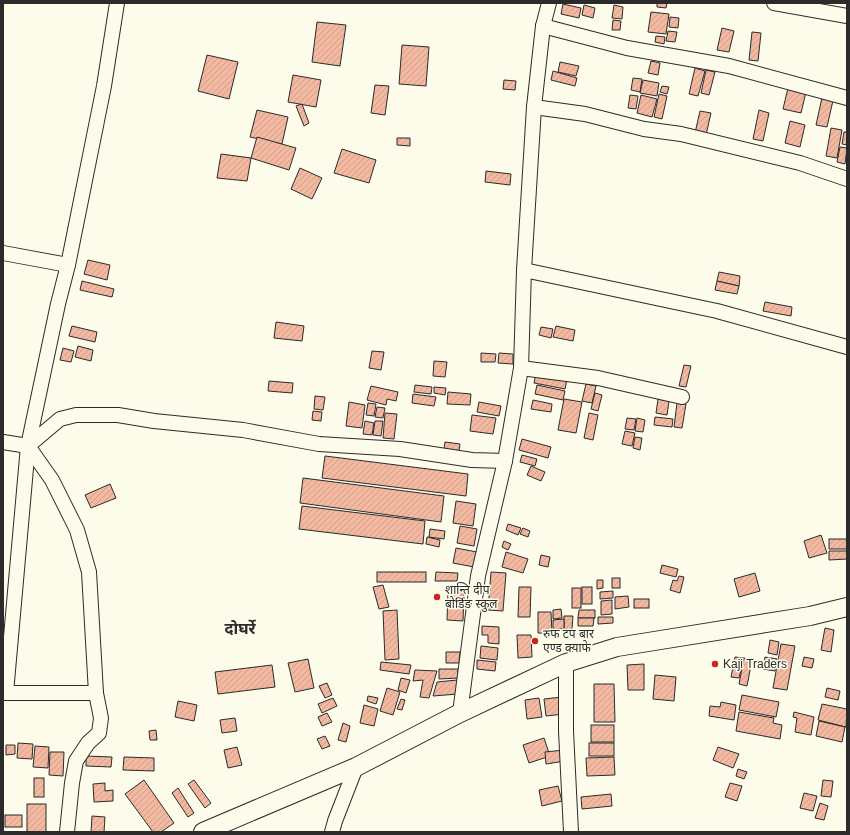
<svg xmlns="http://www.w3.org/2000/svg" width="850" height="835" font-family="Arial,'Noto Sans Devanagari',sans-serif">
  <defs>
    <pattern id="building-hatch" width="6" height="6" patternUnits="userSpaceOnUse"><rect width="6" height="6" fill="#f2b8a0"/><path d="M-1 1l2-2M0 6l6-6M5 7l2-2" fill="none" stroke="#d09e8a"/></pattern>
  </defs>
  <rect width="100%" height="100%" fill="#fdfbea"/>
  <g fill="url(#building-hatch)" stroke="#2b2b2b">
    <polygon points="657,3 667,3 666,8 657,7"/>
    <polygon points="563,4 581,8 579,18 561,14"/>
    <polygon points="584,5 595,8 593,18 582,15"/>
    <polygon points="614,5 623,7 622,19 612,18"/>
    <polygon points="651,12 669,14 666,34 648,32"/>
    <polygon points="670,17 679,18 678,28 669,27"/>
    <polygon points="613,20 621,21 620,30 612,30"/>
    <polygon points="317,22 346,25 340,66 312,62"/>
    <polygon points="722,28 734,31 729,52 717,50"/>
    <polygon points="668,31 677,32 675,42 666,41"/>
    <polygon points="752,32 761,33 758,61 749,60"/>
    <polygon points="656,36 665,37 664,44 655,42"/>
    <polygon points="402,45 429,47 426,86 399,84"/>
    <polygon points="207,55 238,62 229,99 198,91"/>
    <polygon points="651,61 660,63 658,75 648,73"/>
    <polygon points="560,62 579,66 576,76 558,72"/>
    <polygon points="695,68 705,71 698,96 689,94"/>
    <polygon points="706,70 715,72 709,95 701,93"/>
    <polygon points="553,71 577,78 575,86 551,80"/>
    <polygon points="293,75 321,80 316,107 288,102"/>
    <polygon points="633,78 642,79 640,92 631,90"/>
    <polygon points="504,80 516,81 515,90 503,89"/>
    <polygon points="643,80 659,83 657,96 640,93"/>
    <polygon points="375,85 389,86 385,115 371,113"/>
    <polygon points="662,86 669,87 667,94 660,92"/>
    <polygon points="788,88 806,92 801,113 783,109"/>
    <polygon points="823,93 834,96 827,127 816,125"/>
    <polygon points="659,94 667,96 662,119 654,117"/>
    <polygon points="630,95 638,96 636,109 628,108"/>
    <polygon points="641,95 657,99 652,117 637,113"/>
    <polygon points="302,104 309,123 304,126 296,106"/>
    <polygon points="257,110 288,117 282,144 250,137"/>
    <polygon points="759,110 769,113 763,141 753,139"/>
    <polygon points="700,111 711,113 706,135 695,133"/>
    <polygon points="790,121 805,125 800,147 785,143"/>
    <polygon points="831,128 842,130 837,158 826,156"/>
    <polygon points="844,132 847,132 847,145 842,144"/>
    <polygon points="257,137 296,148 289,170 251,158"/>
    <polygon points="397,138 410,138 410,146 397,145"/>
    <polygon points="840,147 847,148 845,164 837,162"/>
    <polygon points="342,149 376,160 369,183 334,173"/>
    <polygon points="221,154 251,158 247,181 217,178"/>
    <polygon points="300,168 322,178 312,199 291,189"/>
    <polygon points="486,171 511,174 510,185 485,182"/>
    <polygon points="88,260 110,265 107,280 84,274"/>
    <polygon points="719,272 740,276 739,286 717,281"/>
    <polygon points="82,281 114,289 112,297 80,290"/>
    <polygon points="717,281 739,286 737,294 715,290"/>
    <polygon points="765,302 792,307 791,316 763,311"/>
    <polygon points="276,322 304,326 302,341 274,338"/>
    <polygon points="72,326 97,332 95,342 69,336"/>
    <polygon points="556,326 575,330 573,341 553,337"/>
    <polygon points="541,327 553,329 551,338 539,335"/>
    <polygon points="78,346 93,350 91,361 75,357"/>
    <polygon points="63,348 74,351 71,362 60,360"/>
    <polygon points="372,351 384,352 381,370 369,368"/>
    <polygon points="481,353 496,354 495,362 481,362"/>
    <polygon points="499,353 513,354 513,364 498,363"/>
    <polygon points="434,361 447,362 445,377 433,376"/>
    <polygon points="684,365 691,366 686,387 679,386"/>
    <polygon points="536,373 567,379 565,389 534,383"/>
    <polygon points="269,381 293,383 292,393 268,391"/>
    <polygon points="586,384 596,386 592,403 582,401"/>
    <polygon points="415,385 432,387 431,394 414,392"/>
    <polygon points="537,385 565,391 563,400 535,394"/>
    <polygon points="371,386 398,392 396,401 387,399 386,405 367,400"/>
    <polygon points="434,387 446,388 445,395 434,393"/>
    <polygon points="448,392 471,394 470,405 447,404"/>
    <polygon points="595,393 602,395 598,411 591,409"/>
    <polygon points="413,394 436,397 434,406 412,403"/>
    <polygon points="315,396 325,397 323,410 314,409"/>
    <polygon points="564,399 582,402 576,433 558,430"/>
    <polygon points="658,399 669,401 667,415 656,413"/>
    <polygon points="533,400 552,404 551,412 531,409"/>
    <polygon points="349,402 365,405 362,428 346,426"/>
    <polygon points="479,402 501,406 499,416 477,412"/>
    <polygon points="368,403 376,404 374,416 366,415"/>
    <polygon points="677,403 686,404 682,428 674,427"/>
    <polygon points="377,407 385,408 383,418 375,417"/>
    <polygon points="313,411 322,412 321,421 312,420"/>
    <polygon points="385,413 397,414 394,439 383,438"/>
    <polygon points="589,413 598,415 593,440 584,438"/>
    <polygon points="472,415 496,418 493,434 470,431"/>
    <polygon points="655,417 673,419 672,427 654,425"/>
    <polygon points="627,418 636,419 634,430 625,429"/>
    <polygon points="637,418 645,420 643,432 635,431"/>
    <polygon points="365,421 374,423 372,435 363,434"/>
    <polygon points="375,421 383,421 381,436 373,435"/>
    <polygon points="625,431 635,433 632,446 622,444"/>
    <polygon points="635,437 642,438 640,450 633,448"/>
    <polygon points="522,439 551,447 548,458 519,450"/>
    <polygon points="445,442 460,444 459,451 444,449"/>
    <polygon points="522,455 537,459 535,466 520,462"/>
    <polygon points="325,456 468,474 466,496 322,478"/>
    <polygon points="531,466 545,472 541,481 527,475"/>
    <polygon points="303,478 444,496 441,522 300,503"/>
    <polygon points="110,484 116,498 91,508 85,495"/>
    <polygon points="456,501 476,504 473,526 453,523"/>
    <polygon points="302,506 425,521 423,544 299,529"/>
    <polygon points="508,524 521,528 518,535 506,530"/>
    <polygon points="460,526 477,529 474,546 457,543"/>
    <polygon points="523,528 530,531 528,537 520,534"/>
    <polygon points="430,529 445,531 444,539 429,537"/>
    <polygon points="821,535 827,553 809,558 804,541"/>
    <polygon points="427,537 440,540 439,547 426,544"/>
    <rect x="829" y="539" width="18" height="10"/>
    <polygon points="504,541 511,544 508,550 502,547"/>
    <polygon points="456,548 477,552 474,567 453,563"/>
    <polygon points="829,551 847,551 847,559 829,560"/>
    <polygon points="506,552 528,559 523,573 502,567"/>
    <polygon points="541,555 550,557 548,567 539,565"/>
    <polygon points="662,565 678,569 676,577 660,573"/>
    <rect x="377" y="572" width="49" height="10"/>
    <polygon points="436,572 458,573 457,581 435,581"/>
    <polygon points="491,572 506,573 503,611 488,610"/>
    <polygon points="755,573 760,591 739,597 734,579"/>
    <polygon points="679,576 684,577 680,593 670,590 673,580 677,581"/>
    <rect x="612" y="578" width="8" height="10"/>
    <polygon points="597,580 603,580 603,588 597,589"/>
    <polygon points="383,585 389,607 379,609 373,587"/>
    <polygon points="519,587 531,587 530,617 518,617"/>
    <rect x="582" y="587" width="10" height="17"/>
    <rect x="572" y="588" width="9" height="20"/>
    <polygon points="448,591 464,591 463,621 447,620"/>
    <polygon points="613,591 613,598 600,599 600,592"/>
    <polygon points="628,596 629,607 615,609 615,597"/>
    <rect x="634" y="599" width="15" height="9"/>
    <polygon points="612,600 612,614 601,615 601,601"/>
    <polygon points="561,609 562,618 553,619 553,610"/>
    <polygon points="397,610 399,659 385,660 383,611"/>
    <polygon points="579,610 595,610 595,618 578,618"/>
    <polygon points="538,612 551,612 552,633 538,633"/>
    <polygon points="564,616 573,616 572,629 564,629"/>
    <polygon points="598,617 613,617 613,623 598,624"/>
    <polygon points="578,618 594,618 593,626 578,626"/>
    <polygon points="564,619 564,629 553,629 553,620"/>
    <polygon points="482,626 499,627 499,644 488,643 488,635 482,635"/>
    <polygon points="825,628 834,630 831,652 821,650"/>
    <polygon points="517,635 531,635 532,657 518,658"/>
    <polygon points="770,640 779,642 777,655 768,653"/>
    <polygon points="781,644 795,646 787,690 773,688"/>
    <polygon points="481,646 498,648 497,660 480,658"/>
    <polygon points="446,652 460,652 459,663 446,663"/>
    <polygon points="735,657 744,658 739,678 731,677"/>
    <polygon points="765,657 777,659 775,671 763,669"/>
    <polygon points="804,657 814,659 812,668 802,666"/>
    <polygon points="744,658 752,660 747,686 739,684"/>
    <polygon points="308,659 314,688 295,692 288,663"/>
    <polygon points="477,660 496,662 495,671 477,669"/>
    <polygon points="381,662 411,665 409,674 380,670"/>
    <polygon points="644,664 644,690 628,690 627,665"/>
    <polygon points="272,665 275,687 218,694 215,672"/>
    <polygon points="439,669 458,669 458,678 439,679"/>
    <polygon points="415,670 437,671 429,698 420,697 423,680 413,681"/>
    <polygon points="655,675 676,677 674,701 653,699"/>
    <polygon points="401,678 410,680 406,693 398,690"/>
    <polygon points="457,680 458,694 433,696 437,682"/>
    <polygon points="327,683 332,695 325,698 319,686"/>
    <polygon points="594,684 614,684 615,722 594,722"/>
    <polygon points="387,688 400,692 393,715 380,711"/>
    <polygon points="827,688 840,691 838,700 825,697"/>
    <polygon points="742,695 779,702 776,717 739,710"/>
    <polygon points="368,696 378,698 376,704 367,701"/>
    <polygon points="562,697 564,714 546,716 544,699"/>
    <polygon points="333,698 337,706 322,713 318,704"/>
    <polygon points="539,698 542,717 527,719 525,700"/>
    <polygon points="401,699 405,700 402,710 397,709"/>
    <polygon points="178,701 197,705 194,721 175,717"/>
    <polygon points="721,702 736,705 734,720 709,716 710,706 720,707"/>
    <polygon points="822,704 847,709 846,727 818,720"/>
    <polygon points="364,705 378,709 374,726 360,723"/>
    <polygon points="739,712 774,718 773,723 782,725 780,739 736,731"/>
    <polygon points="794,712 814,717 811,735 795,732 797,718 793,717"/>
    <polygon points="327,713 332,722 322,726 318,717"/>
    <polygon points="235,718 237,731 222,733 220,720"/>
    <polygon points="819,721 845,727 842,742 816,736"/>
    <polygon points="343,723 350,726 346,742 338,740"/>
    <rect x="591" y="725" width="23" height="17"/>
    <polygon points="156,730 157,740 150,740 149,731"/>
    <polygon points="325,736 330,746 322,749 317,739"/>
    <polygon points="544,738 550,756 529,763 523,745"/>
    <polygon points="18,743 33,744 32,759 17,758"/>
    <rect x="589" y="743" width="25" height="13"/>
    <polygon points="6,745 15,745 15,754 6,755"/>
    <polygon points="35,746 49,747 48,768 33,767"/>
    <polygon points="237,747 242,765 228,768 224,750"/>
    <polygon points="718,747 739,754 733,768 713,760"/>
    <polygon points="564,750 565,761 546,764 545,752"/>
    <polygon points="50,752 64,752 63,776 49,775"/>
    <polygon points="86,756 112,757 111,767 86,766"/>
    <polygon points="124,757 154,758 154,771 123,770"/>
    <polygon points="614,757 615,775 587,776 586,758"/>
    <polygon points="738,769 747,772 744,779 736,776"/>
    <rect x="34" y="778" width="10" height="19"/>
    <polygon points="144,780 174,823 161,832 153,832 125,794"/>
    <polygon points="194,780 211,803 205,808 188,784"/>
    <polygon points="823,780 833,781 831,797 821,796"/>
    <polygon points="105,783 105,791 113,790 113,801 94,802 93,784"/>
    <polygon points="730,783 742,786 737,801 725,797"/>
    <polygon points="558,786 562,801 542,806 539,790"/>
    <polygon points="178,788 194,813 188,817 172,793"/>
    <polygon points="804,793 817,796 813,811 800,808"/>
    <polygon points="611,794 612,806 582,809 581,797"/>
    <polygon points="820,803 828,806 824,820 815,818"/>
    <rect x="27" y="804" width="19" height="28"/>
    <rect x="5" y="815" width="17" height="12"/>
    <polygon points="92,816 105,817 104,832 91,832"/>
  </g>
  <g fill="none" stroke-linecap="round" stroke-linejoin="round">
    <defs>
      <g id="minor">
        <polyline points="774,3 847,16"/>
        <polyline points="543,26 627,48 729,66 847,98"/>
        <polyline points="534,107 585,114 644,129 681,134 800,163 847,179"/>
        <polyline points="3,253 68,265"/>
        <polyline points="524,270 717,311 847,347"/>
        <polyline points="521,368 598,378 682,397"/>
        <polyline points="3,442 28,446 60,419 76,415 118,415 154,421 243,430 319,444 400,449 472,460 505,461"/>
        <polyline points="28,446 52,480 77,530 89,572 96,693 101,718 99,733 88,743 76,761 72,783 67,832"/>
        <polyline points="566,663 566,731 571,832"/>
        <polyline points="3,693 96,693"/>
        <polyline points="6,693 28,446 58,304 68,265 104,86 117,3"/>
        <polyline points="460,713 478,576 505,461 521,368 524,270 534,107 543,26 549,3"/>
        <polyline points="332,832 335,821 356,767"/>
      </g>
      <polyline id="major" points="203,832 356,767 460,713 566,663 617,647 810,616 847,607"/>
    </defs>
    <use href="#minor" stroke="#2b2b2b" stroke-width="16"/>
    <use href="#major" stroke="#2b2b2b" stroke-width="20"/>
    <use href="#minor" stroke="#fdfbea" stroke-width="14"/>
    <use href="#major" stroke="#fdfbea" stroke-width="18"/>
  </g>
  <g fill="#c62828" stroke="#fdfbea" stroke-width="1.5">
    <circle cx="437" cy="597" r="4"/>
    <circle cx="535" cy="641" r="4"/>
    <circle cx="715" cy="664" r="4"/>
  </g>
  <g text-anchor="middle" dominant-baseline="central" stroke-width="3" stroke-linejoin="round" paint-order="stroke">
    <g font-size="12" fill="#2b2b2b" stroke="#fdfbea" text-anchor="start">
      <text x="445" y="590">शान्ति दीप<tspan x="445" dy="14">बोर्डिङ स्कुल</tspan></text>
      <text x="543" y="634">रुफ टप बार<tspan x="543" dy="14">एण्ड क्याफे</tspan></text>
      <text x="723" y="664">Kaji Traders</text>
    </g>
    <g font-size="16" font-weight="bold" fill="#2b2b2b" stroke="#fdfbea">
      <text x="240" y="628">दोघर्रे</text>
    </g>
  </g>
  <rect width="850" height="835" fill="none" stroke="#2b2b2b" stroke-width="8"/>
</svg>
